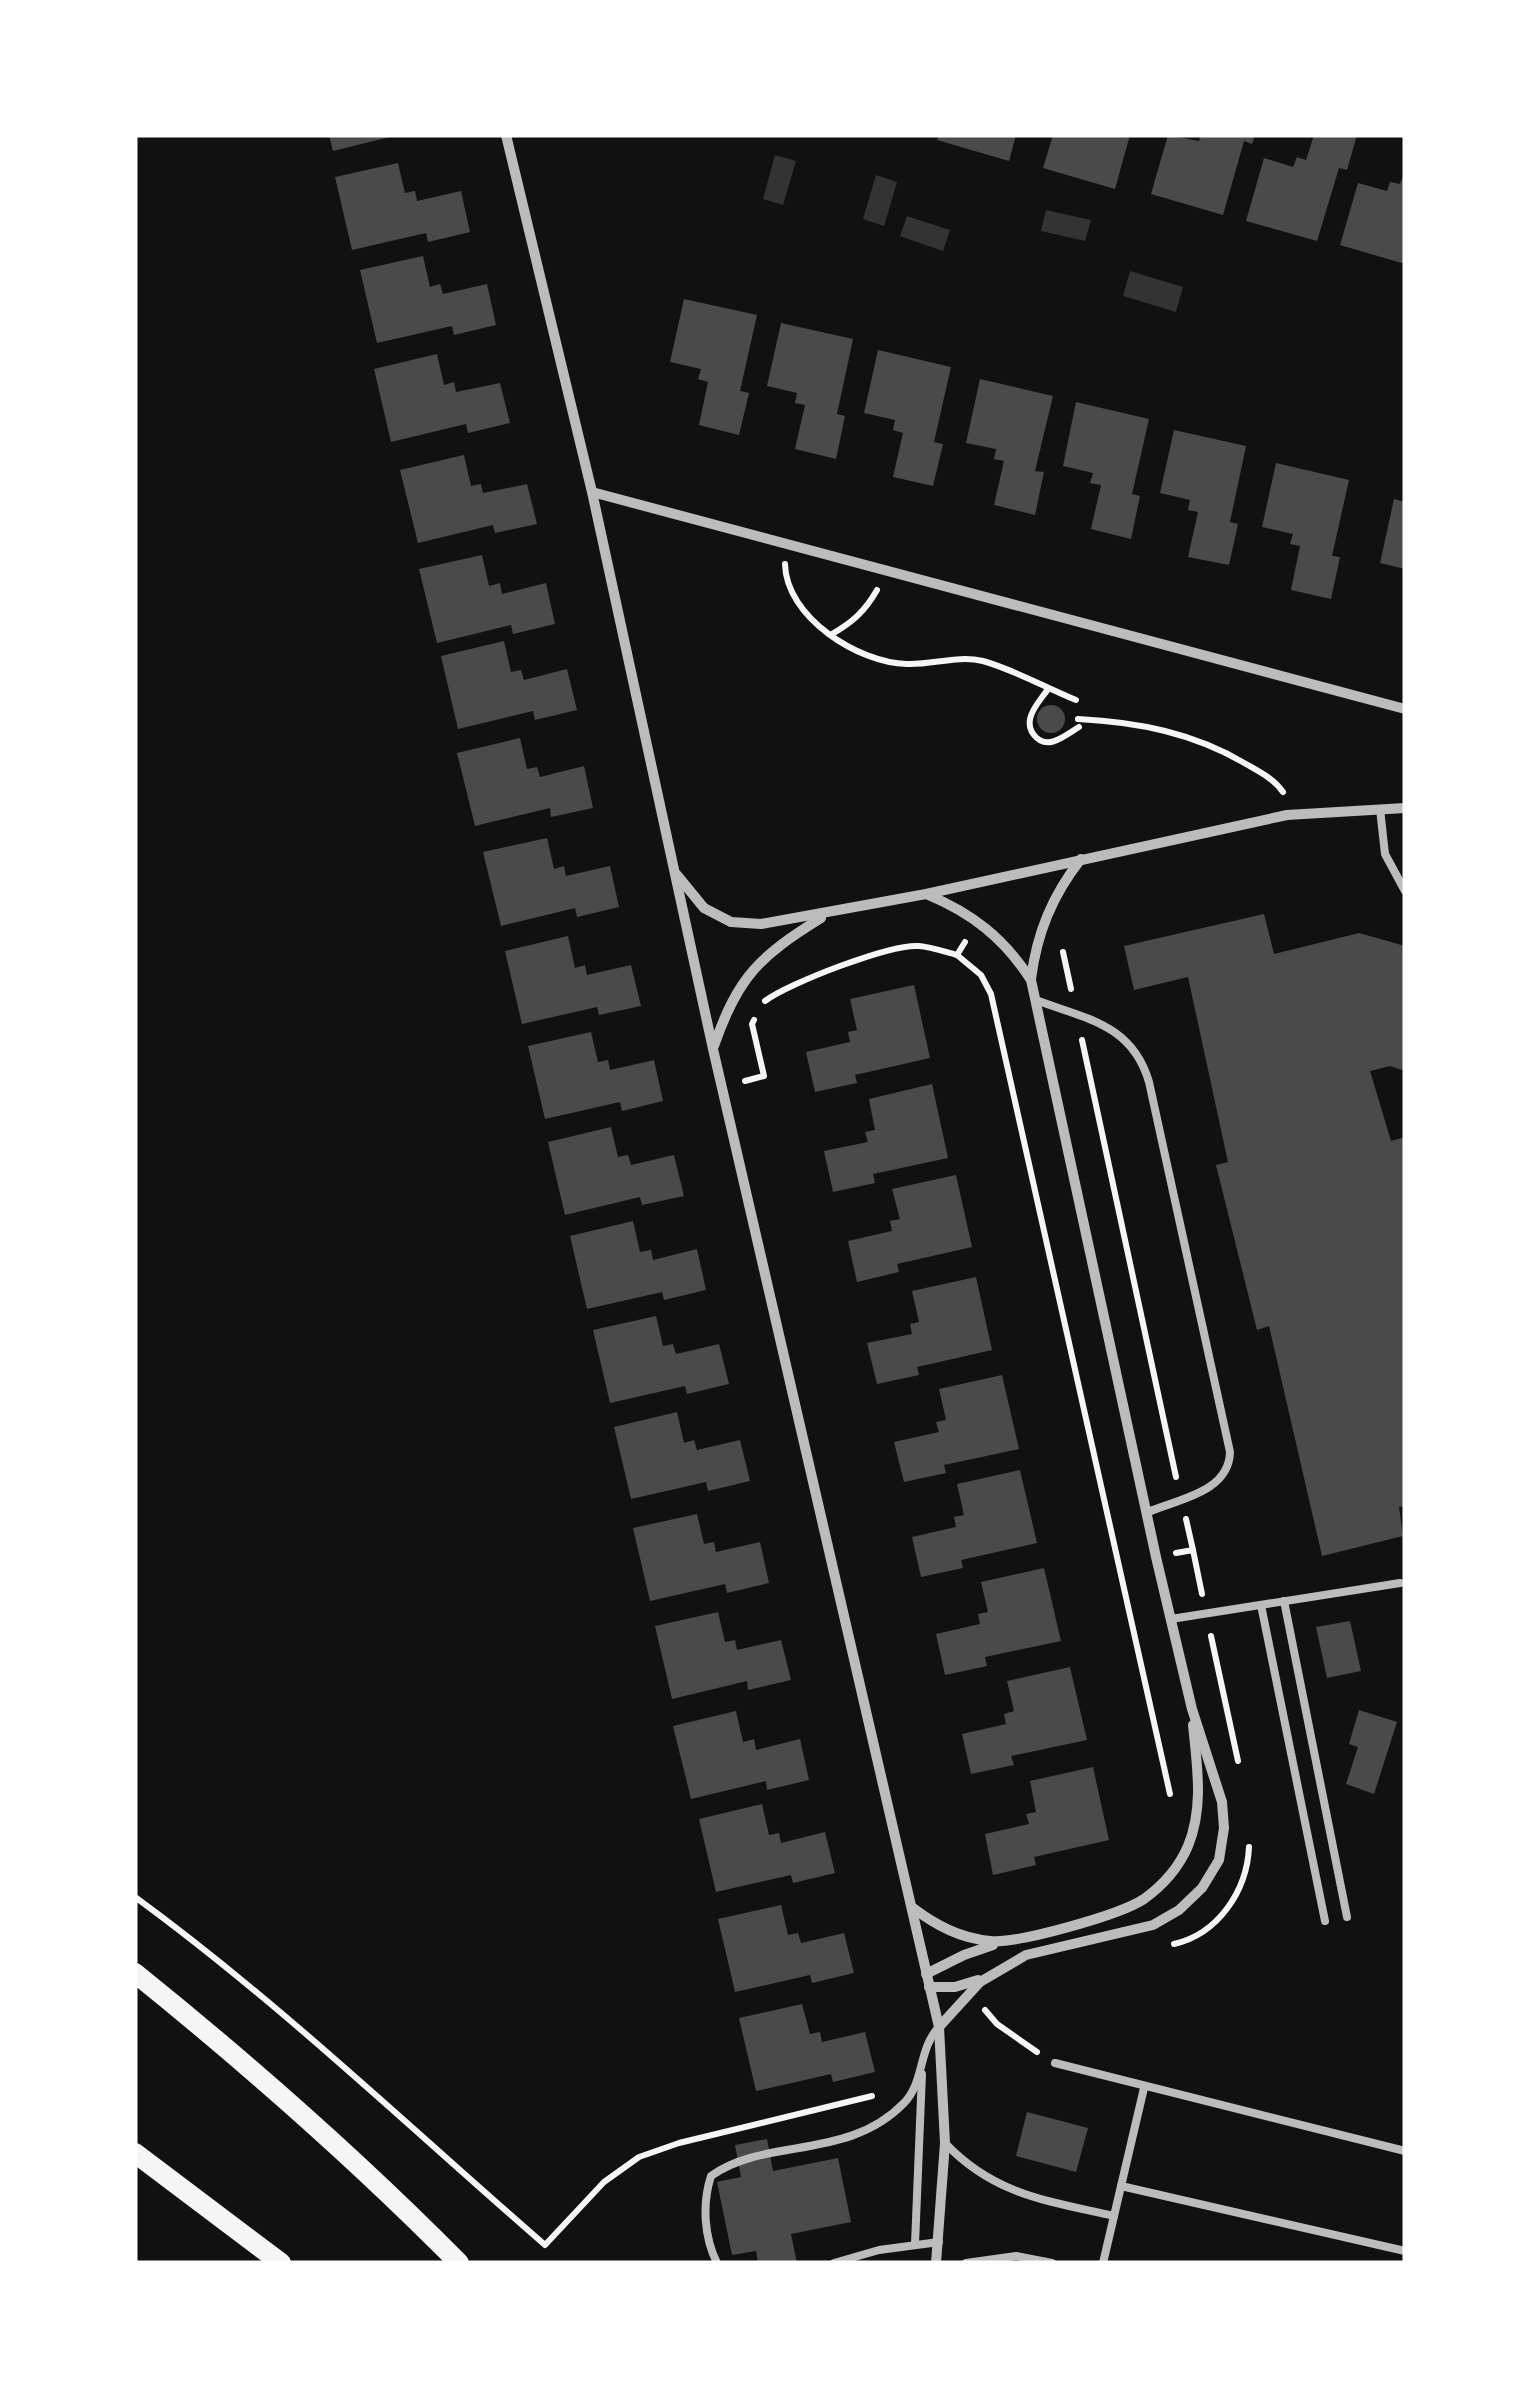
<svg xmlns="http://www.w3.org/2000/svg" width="1540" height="2398" font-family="'Fira Sans Condensed',sans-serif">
  <rect width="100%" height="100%" fill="#111"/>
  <g fill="#333">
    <polygon points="775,155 796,161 783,205 763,199"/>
    <polygon points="876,175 897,182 884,226 863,219"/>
    <polygon points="1046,210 1091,220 1085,241 1041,231"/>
    <polygon points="907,216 950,230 943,251 900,236"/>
    <polygon points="1130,271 1183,287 1176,312 1123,296"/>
  </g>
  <g fill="#4a4a4a">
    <polygon points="329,135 393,135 394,136 333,151"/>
    <polygon points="939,135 1016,135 1009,161 937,140"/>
    <polygon points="1053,135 1130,135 1115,189 1043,168"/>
    <polygon points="1168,135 1199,141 1201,135 1255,135 1252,144 1244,141 1223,215 1151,194"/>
    <polygon points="1314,135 1357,135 1347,170 1339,168 1317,241 1246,221 1264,158 1293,167 1297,157 1306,160"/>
    <polygon points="398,163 405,193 415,191 417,201 461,191 470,232 428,242 426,233 352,250 335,177"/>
    <polygon points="1405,171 1405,264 1340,245 1358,183 1387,191 1390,182 1400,184"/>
    <polygon points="423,256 430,287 440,284 443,294 487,284 496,325 454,335 452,326 377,343 360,270"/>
    <polygon points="684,299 757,315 740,391 749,393 739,435 699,425 708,382 698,379 701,369 670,362"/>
    <polygon points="781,323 853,339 837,414 845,416 836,459 795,449 805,405 795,403 797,393 767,386"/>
    <polygon points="878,350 951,367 934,442 943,444 933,486 893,477 903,433 893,430 895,420 864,413"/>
    <polygon points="437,354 444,385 454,382 456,392 500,383 510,423 468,433 466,424 391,442 374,369"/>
    <polygon points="980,379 1053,396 1035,471 1044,472 1035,515 994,505 1004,461 994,459 996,449 966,443"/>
    <polygon points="1076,402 1149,419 1132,494 1140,496 1131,539 1091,529 1101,485 1090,483 1093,473 1063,466"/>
    <polygon points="1174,430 1246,446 1230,522 1238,524 1229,565 1188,557 1198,512 1188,510 1190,500 1160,493"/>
    <polygon points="464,455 471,486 481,484 483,493 527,484 537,524 495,533 493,525 418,543 400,470"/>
    <polygon points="1276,463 1349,480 1332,556 1340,557 1331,599 1291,590 1300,546 1290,544 1293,534 1262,527"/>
    <polygon points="1394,499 1405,502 1405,569 1380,563"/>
    <polygon points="482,555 489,586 500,583 502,594 546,583 555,624 513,634 511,625 437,643 419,569"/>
    <polygon points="504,641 511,672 521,670 524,680 567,669 577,710 535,720 533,711 458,729 441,656"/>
    <circle cx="1051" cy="719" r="14"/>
    <polygon points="520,738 527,769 537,767 540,777 584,766 593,808 551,817 550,808 475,826 457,753"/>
    <polygon points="547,838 554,869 564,866 566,876 610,866 619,907 577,917 575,908 501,926 483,852"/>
    <polygon points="1264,914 1274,954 1359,933 1405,946 1405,1071 1390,1066 1370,1071 1391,1141 1405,1137 1405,1506 1399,1507 1403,1536 1322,1556 1269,1326 1257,1330 1216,1165 1228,1162 1188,977 1134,990 1124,946"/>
    <polygon points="568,936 575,968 585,965 587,975 631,965 641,1006 599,1015 597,1007 522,1024 505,951"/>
    <polygon points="914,985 930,1058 855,1075 857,1083 815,1092 806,1052 850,1042 848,1032 857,1030 850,999"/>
    <polygon points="591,1032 598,1062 608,1060 610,1070 654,1060 663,1101 622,1111 620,1102 545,1119 528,1046"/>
    <polygon points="932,1084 948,1158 873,1174 875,1183 833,1192 824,1151 868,1142 865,1132 875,1130 869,1099"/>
    <polygon points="611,1127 618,1157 628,1155 631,1165 674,1155 684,1196 642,1205 640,1197 565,1215 548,1142"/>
    <polygon points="956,1175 972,1247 897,1264 899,1272 857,1282 848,1241 892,1231 890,1221 900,1219 892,1189"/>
    <polygon points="633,1221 640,1252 651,1250 653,1260 697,1249 706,1290 664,1300 662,1292 587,1309 570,1236"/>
    <polygon points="976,1277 992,1350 917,1367 919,1375 877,1384 867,1343 912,1334 910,1324 919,1322 912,1291"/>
    <polygon points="656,1316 663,1346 673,1344 676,1354 719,1344 729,1384 687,1394 685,1386 610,1403 593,1330"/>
    <polygon points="1002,1375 1019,1449 944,1465 946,1473 904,1482 894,1442 939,1432 936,1422 946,1420 939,1389"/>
    <polygon points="677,1412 684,1443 694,1440 697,1450 740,1440 750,1481 708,1491 706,1482 631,1499 614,1427"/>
    <polygon points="1020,1470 1037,1543 961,1560 963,1568 921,1577 912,1537 956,1527 954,1517 964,1515 957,1484"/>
    <polygon points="697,1514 704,1544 714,1542 716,1552 760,1542 769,1583 727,1593 725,1584 650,1601 633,1528"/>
    <polygon points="1044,1568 1061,1641 985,1657 987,1666 945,1675 936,1634 980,1624 978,1614 988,1612 981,1582"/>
    <polygon points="718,1612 725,1642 735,1640 737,1650 781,1640 791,1680 748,1690 747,1681 672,1699 655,1626"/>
    <polygon points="1350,1621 1361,1671 1327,1678 1316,1627"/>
    <polygon points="1070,1667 1087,1740 1011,1756 1014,1765 971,1774 962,1734 1006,1724 1004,1714 1014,1711 1007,1681"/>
    <polygon points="1359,1710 1397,1722 1374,1794 1346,1784 1358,1747 1349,1744"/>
    <polygon points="736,1711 743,1742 754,1739 756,1750 800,1739 809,1780 767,1790 766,1781 691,1799 673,1726"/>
    <polygon points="1093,1767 1109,1840 1034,1857 1036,1865 993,1875 985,1834 1029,1824 1026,1814 1036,1812 1030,1781"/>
    <polygon points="762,1804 769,1835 779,1833 781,1843 825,1832 835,1873 793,1883 791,1875 716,1892 699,1819"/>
    <polygon points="781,1905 788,1935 798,1933 801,1943 844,1933 854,1973 812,1983 810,1975 735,1992 718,1919"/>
    <polygon points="802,2004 810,2034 820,2032 822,2042 865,2032 875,2072 833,2082 831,2074 756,2091 739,2018"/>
    <polygon points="1027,2112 1088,2128 1076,2172 1016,2156"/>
    <polygon points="767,2139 773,2171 838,2158 851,2222 791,2234 797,2263 758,2263 756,2251 732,2255 717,2182 741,2177 735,2145"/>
  </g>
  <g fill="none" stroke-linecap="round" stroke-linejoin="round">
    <g stroke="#f5f5f5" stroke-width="6">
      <path d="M785 564C786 617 858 663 907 664 933 665 957 655 983 661 1015 670 1046 688 1076 700"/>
      <path d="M832 634C853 622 865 611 877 590"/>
      <path d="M1048 689C1042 698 1032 708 1030 719 1029 724 1030 730 1034 735 1047 752 1066 735 1079 727"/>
      <path d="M1078 719C1138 722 1194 733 1246 764 1260 772 1274 779 1283 792"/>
      <polyline points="965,942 957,955 981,975 991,994 1170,1794"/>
      <polyline points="1063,952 1071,989"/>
      <path d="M765 1001C789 983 890 944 919 946 932 947 945 952 957 955"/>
      <polyline points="1082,1040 1176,1477"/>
      <polyline points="745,1081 764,1076 752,1024 754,1020"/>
      <polyline points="1186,1519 1193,1550"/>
      <polyline points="1176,1553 1193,1550 1202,1594"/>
      <polyline points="1211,1636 1238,1761"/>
      <path d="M135 1897C280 2003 409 2127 545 2245L604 2182 639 2157 679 2143 872 2096"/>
      <path d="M1174 1944C1218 1934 1247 1891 1249 1847"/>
      <polyline points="985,2010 997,2024 1037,2052"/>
    </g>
    <g stroke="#bcbcbc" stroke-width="8">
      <polyline points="1380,809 1385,854 1405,891"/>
      <path d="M1036 1000C1086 1019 1132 1024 1149 1082L1230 1452C1229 1492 1179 1499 1148 1512"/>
      <polyline points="1284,1601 1347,1917"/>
      <polyline points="1261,1605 1325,1921"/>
      <polyline points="1171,1619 1400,1583"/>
      <polyline points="1055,2063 1405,2151"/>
      <path d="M945 2143C994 2195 1048 2201 1114 2216"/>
      <polyline points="1121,2186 1405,2251"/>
      <polyline points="915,2244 922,2074"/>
      <path d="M717 2263C704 2237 702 2204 711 2176 765 2137 848 2161 904 2103 925 2081 918 2049 939 2027"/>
      <polyline points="834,2263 879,2250 939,2242"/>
      <polyline points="966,2263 1016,2256 1052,2263"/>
      <polyline points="1103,2263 1144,2088"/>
    </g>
    <g stroke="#bcbcbc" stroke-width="10">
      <polyline points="506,135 592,492 713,1049 939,2027 945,2143 936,2263"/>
      <polyline points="592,492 1405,709"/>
      <polyline points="677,875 704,908 731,922 761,924 926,894 1287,815 1405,808"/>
      <path d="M926 894C972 913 1004 938 1031 980L1156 1557 1192 1709 1222 1802 1224 1828 1219 1860 1202 1888 1179 1910 1153 1925 1026 1955 980 1982 939 2027"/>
      <path d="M1031 979C1037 933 1052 896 1081 859"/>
      <path d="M714 1046C738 976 760 956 821 918"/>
      <path d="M913 1908C937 1926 960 1938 990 1941 1017 1944 1120 1915 1144 1899 1162 1886 1179 1867 1188 1846 1204 1807 1197 1766 1193 1725"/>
      <polyline points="926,1974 964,1955 993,1945"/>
      <polyline points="929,1987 955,1987 978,1980"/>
    </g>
    <g stroke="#f5f5f5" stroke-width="20">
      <path d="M135 1973C248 2064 356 2159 459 2263"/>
      <polyline points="135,2153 281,2263"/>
    </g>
  </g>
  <rect width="1540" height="2398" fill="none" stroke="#ffffff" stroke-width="275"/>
</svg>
